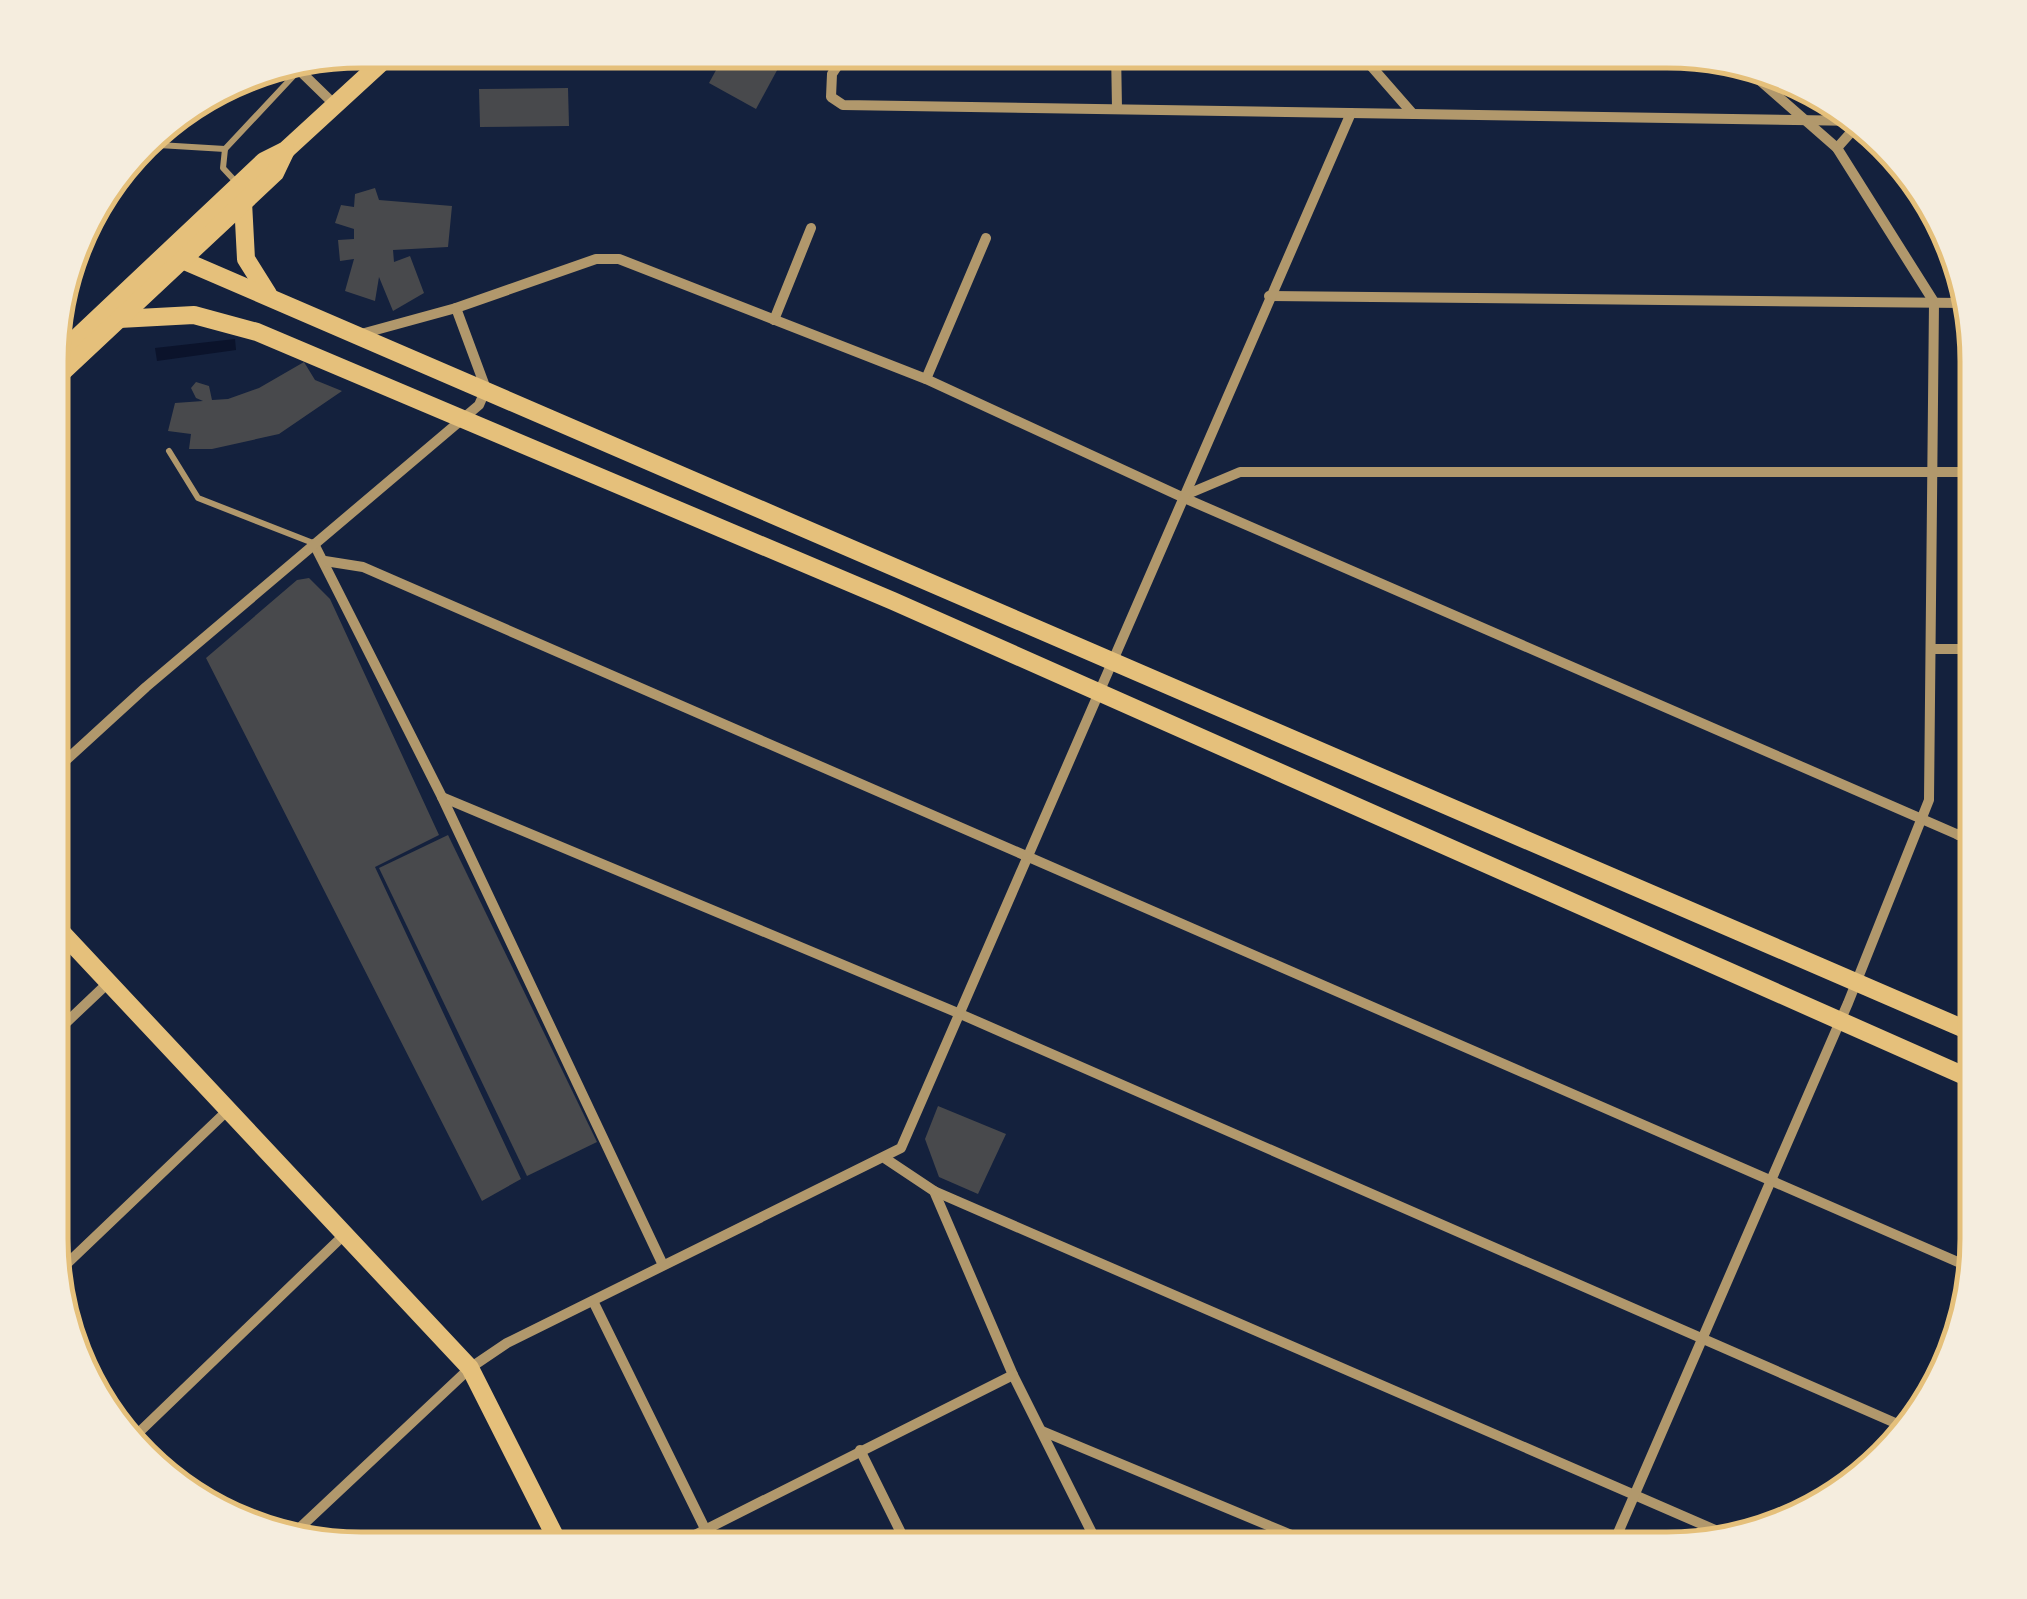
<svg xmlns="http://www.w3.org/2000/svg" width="2027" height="1599" font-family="'DejaVu Sans',sans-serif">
  <rect width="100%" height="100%" fill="#14213d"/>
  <polygon fill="#0b132b" points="235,339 236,350 157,361 155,348"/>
  <g fill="#48494c">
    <polygon points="489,50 516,50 502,64"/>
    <rect x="572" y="50" width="23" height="15"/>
    <polygon points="727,50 788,50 756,109 709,83"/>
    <polygon points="568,88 569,126 480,127 479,89"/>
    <polygon points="375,188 379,200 452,206 448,247 393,250 394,262 410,256 424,293 393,311 379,277 375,301 345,291 354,259 340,261 338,240 354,239 354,229 335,223 341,205 354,207 355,194"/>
    <polygon points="304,362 315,380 342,391 279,434 212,449 189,449 191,434 168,431 175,403 203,401 196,398 191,388 196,382 209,386 212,400 228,399 259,388"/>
    <polygon points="309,578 330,599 439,835 375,867 521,1179 482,1201 206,658 297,580"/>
    <polygon points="448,835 597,1142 527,1176 379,868"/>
    <polygon points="938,1106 1006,1134 978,1194 939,1177 925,1139"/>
  </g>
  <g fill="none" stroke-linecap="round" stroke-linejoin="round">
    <g stroke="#b1986c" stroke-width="6">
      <polyline points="142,144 225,149"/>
      <polyline points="236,182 223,168 225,149 299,70 290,62"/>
      <polyline points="169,451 198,498 313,543"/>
    </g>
    <g stroke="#b1986c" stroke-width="10">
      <polyline points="848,50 832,74 831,97 843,105 1861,121"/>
      <polyline points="1116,50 1117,109"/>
      <polyline points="1357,50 1413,114"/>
      <polyline points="303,59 299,70 335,105"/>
      <polyline points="1837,148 1861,121"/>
      <polyline points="1269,296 1964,303"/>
      <polyline points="774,320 811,228"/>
      <polyline points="361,334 456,308 596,259 619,259 926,379 1182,497 1977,843"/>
      <polyline points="926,379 986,238"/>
      <polyline points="1183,496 1240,472 1977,472"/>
      <polyline points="314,544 442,797 663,1265"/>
      <polyline points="325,561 363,567 1974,1269"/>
      <polyline points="1932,649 1977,649"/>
      <polyline points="52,773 146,687 479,405 486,389 456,308"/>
      <polyline points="442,797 958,1013 1909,1429"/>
      <polyline points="1958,835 1977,820"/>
      <polyline points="51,1037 109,982"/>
      <polyline points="886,1159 934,1191 1013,1375 1100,1549"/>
      <polyline points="934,1191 1729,1536"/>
      <polyline points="55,1275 228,1110"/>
      <polyline points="593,1301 715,1549"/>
      <polyline points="1042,1431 1325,1549"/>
      <polyline points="131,1440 345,1234"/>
      <polyline points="860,1450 909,1549"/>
      <polyline points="290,1537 470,1368 507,1343 901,1148 1351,113"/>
      <polyline points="667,1549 1013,1375"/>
      <polyline points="1611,1549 1848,1003 1929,800 1934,302 1837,148 1740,63"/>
    </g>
    <g stroke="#e5c07b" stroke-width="18">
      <polyline points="243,202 246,259 268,294"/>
      <polyline points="173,256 1976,1034"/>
      <polyline points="119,319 194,315 257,332 893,601 1976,1081"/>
      <polyline points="51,921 470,1368 561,1548"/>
    </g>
    <g stroke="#e5c07b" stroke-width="18">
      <polyline points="53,360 264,161 286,150 395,50"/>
      <polyline points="53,381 275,173 286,150"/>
    </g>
  </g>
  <path d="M0 0H2027V1599H0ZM361 68H1667A293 293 0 0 1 1960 361V1239A293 293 0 0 1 1667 1532H361A293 293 0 0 1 68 1239V361A293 293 0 0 1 361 68Z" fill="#f5edde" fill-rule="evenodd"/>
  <path fill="none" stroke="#e5c07b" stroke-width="5" d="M361 68H1667A293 293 0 0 1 1960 361V1239A293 293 0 0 1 1667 1532H361A293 293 0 0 1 68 1239V361A293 293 0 0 1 361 68Z"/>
</svg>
